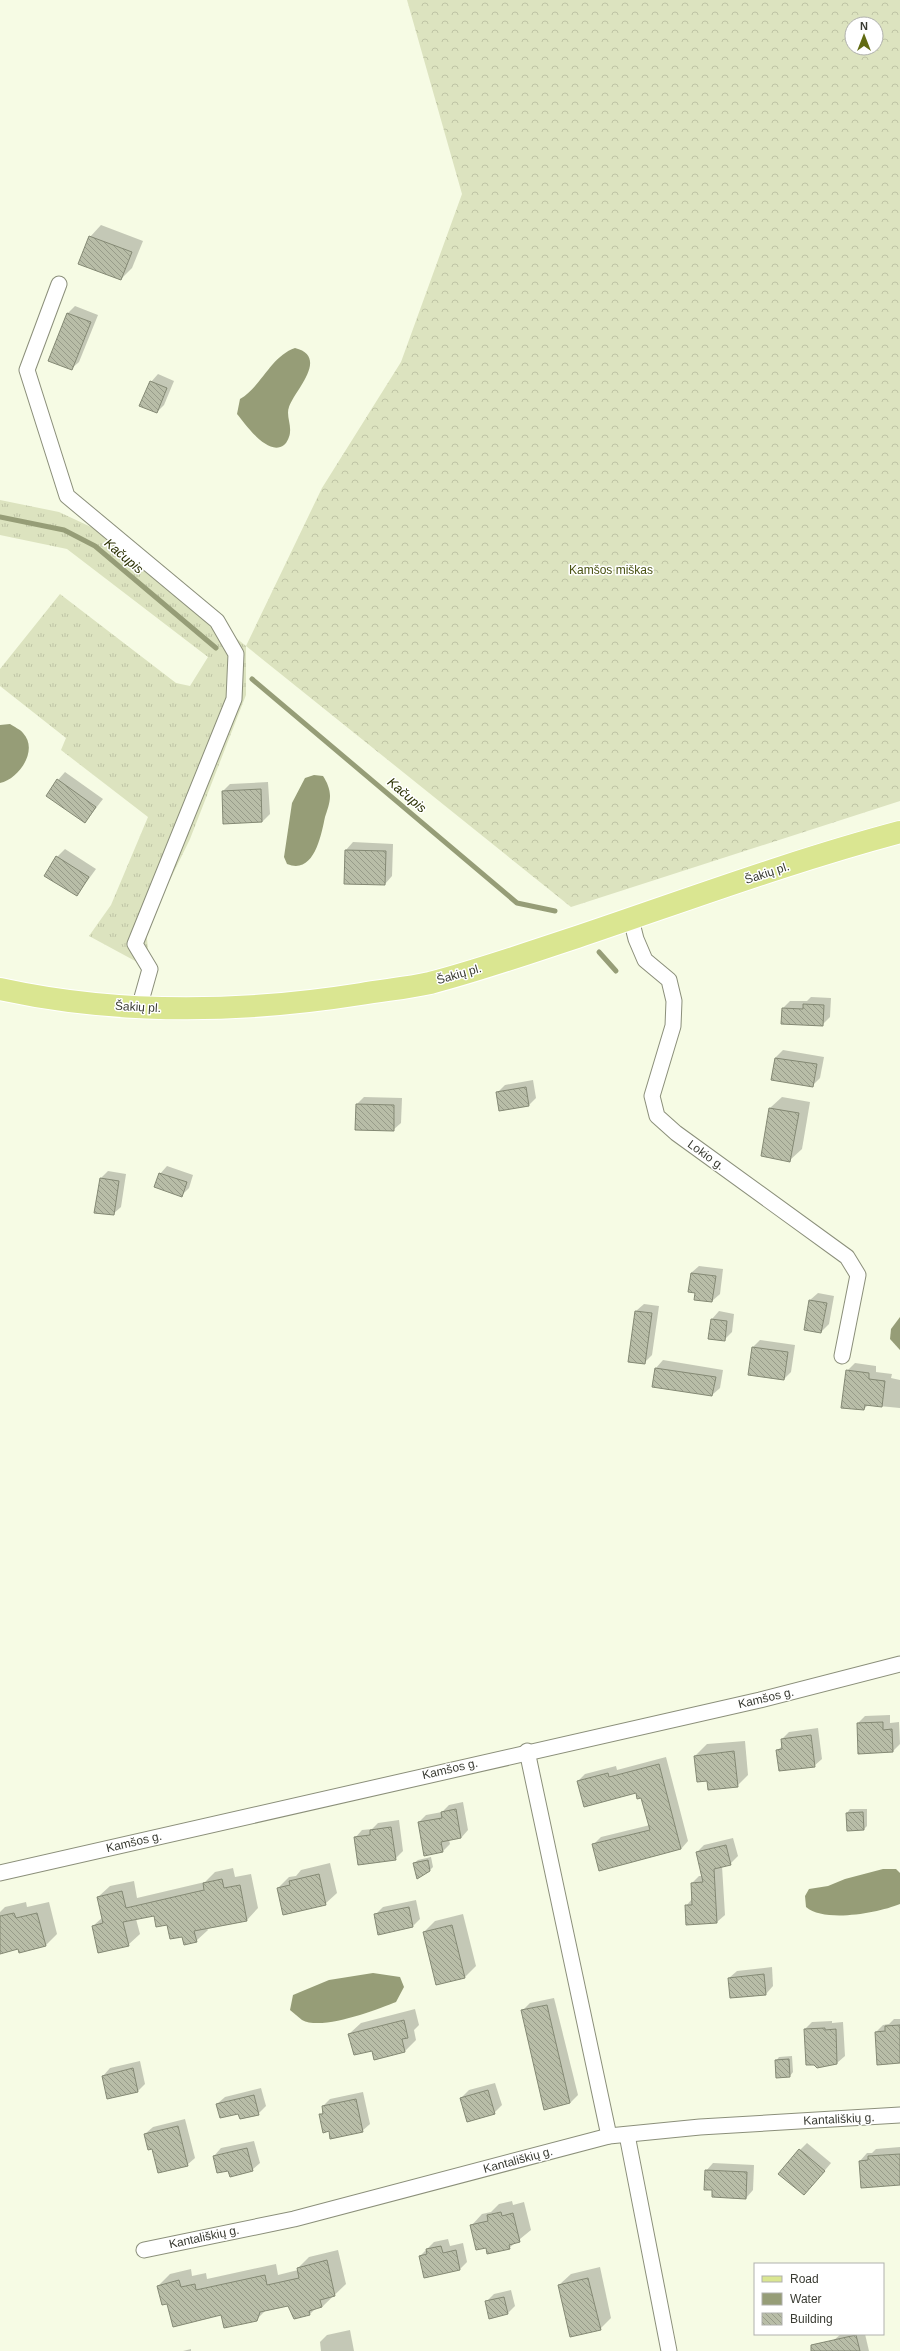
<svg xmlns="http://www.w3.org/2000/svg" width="900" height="2351" font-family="Arial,sans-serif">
  <defs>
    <pattern id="grass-tufts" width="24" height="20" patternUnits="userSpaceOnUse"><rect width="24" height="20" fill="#dce3bf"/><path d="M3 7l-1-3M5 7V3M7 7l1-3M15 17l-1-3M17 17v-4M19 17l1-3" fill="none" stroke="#bec4a5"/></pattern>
    <pattern id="forest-crowns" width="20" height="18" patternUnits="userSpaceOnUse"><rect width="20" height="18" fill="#dce3bf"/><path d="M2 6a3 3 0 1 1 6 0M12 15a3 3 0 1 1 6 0" fill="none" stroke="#bec4a5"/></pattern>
    <pattern id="building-back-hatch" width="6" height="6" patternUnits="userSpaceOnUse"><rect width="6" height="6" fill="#b8bda7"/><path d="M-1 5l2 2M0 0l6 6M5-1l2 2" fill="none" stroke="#979b89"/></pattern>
  </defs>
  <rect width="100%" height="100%" fill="#f6fbe4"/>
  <polygon fill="url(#grass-tufts)" points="0,500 59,512 106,534 246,646 246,695 190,839 146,929 150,969 89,936 111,905 148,817 61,750 66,738 0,686 0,669 60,594 176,683 190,686 208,657 67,549 0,535"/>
  <path fill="url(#forest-crowns)" fill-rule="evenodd" d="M407 0H900V801L571 907 246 646 322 488 401 362 462 194ZM852 24H876V48H852Z"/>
  <g fill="#969d77">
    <path d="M295 348C330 357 294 391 289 407 286 415 291 424 290 432 290 436 287 443 284 445 268 457 246 425 237 414L240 399C261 387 271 356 295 348Z"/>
    <path d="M10 724C14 727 20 729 23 733 39 750 19 779 0 783V725Z"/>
    <path d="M314 775 323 776C327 782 330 789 330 796 330 803 327 811 325 817 321 836 314 875 287 864L284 857 292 803 305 778Z"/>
    <polygon points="900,1317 900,1350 890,1339 891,1329"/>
    <path d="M883 1869H896L900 1873V1904C878 1913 825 1923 806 1907L805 1896 809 1889 828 1886 845 1879Z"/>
    <path d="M373 1973 400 1977 404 1987 396 2002C376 2010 322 2031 302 2020 298 2017 294 2013 290 2010L293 1995 329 1980Z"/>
  </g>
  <g fill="#0003">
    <polygon points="101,225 143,241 132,268 121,279 90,237"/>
    <polygon points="75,306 98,315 79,362 71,369 49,360 68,313"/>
    <polygon points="158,374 174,381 164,405 157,412 151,382"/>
    <polygon points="65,772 103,799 85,822 58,780"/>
    <polygon points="268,782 270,814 262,822 224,823 223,791 230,784"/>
    <polygon points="353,842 393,844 392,876 385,884 345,883 346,850"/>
    <polygon points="65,849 96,869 77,895 57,857"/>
    <polygon points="811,997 831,998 830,1017 822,1025 783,1008 790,1001 807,1001"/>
    <polygon points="783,1050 824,1057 820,1078 812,1086 772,1079 775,1058"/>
    <polygon points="533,1080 536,1098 529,1105 497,1093 505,1085"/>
    <polygon points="364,1097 402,1098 401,1123 393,1130 357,1104"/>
    <polygon points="782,1097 810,1102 802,1149 790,1160 762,1155 770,1108"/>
    <polygon points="167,1166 193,1175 189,1188 181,1196 160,1174"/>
    <polygon points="108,1171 126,1174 121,1207 113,1214 101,1178"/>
    <polygon points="699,1266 723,1269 720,1294 712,1301 691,1273"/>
    <polygon points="818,1293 834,1296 829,1324 821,1332 810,1300"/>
    <polygon points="644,1304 659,1306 652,1355 644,1363 636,1311"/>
    <polygon points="719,1311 734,1314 732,1332 724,1340 709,1338 712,1319"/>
    <polygon points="760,1340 795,1345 791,1372 784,1379 753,1347"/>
    <polygon points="663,1360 723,1370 720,1388 712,1395 653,1386 656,1368"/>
    <polygon points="855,1363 876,1366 876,1372 892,1374 891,1378 900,1380 900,1408 868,1405 864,1409 847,1371"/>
    <polygon points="890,1715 890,1723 899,1722 900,1744 893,1751 858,1723 865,1716"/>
    <polygon points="818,1728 822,1759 814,1766 777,1751 783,1745 782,1739 789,1732"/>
    <polygon points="745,1741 748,1775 737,1786 695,1756 707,1744"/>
    <polygon points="666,1757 688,1841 681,1849 593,1845 601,1837 650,1825 642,1797 636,1792 578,1781 585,1774 616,1766 617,1770"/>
    <polygon points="463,1802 468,1830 461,1838 449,1840 450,1844 443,1851 419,1822 426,1815 442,1812 449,1805"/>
    <polygon points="850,1809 867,1809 867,1826 864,1829 848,1830 847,1813"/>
    <polygon points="399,1820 403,1851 395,1859 355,1838 362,1830 372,1829 378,1823"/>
    <polygon points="733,1838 738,1856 730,1864 722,1866 725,1915 717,1922 687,1924 686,1906 692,1899 692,1883 699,1876 702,1876 697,1852 704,1845"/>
    <polygon points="431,1857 433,1867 430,1870 414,1863 418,1860"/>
    <polygon points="330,1863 337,1893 325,1904 278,1888 289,1877 296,1876 301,1870"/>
    <polygon points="233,1868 235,1877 251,1874 258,1908 247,1920 207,1928 208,1930 196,1941 183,1936 155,1915 136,1919 140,1934 128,1945 93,1926 103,1917 98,1897 110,1886 134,1881 137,1898 205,1882 215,1872"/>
    <polygon points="416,1900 420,1919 413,1926 375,1915 383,1907"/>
    <polygon points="26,1902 27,1907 49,1902 57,1934 45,1946 19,1948 0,1945 0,1912 5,1907"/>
    <polygon points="463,1914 476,1966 465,1977 424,1932 435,1921"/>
    <polygon points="772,1967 773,1986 766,1994 729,1978 737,1971"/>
    <polygon points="554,1998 578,2095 570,2103 544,2108 522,2011 530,2003"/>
    <polygon points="415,2009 419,2025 414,2030 416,2040 405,2051 375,2058 373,2050 349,2034 361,2023"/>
    <polygon points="894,2019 900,2019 900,2062 876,2032 883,2025 889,2024"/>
    <polygon points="832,2021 832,2023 843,2022 845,2056 837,2063 818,2067 805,2029 812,2022"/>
    <polygon points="792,2056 793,2072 790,2076 776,2061 779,2057"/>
    <polygon points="140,2061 145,2084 138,2091 103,2076 110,2068"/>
    <polygon points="495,2083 502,2105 494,2113 461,2098 469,2090"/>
    <polygon points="261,2088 266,2106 258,2114 239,2113 217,2104 225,2097"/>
    <polygon points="363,2092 370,2124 362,2131 329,2130 320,2115 324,2111 323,2106 330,2099"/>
    <polygon points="185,2119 195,2158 187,2165 153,2148 145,2134 153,2127"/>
    <polygon points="254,2141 260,2163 252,2170 214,2156 221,2148"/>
    <polygon points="807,2143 831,2163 811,2187 800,2150"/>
    <polygon points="900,2147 900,2184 862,2187 860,2161 867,2153 872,2153 876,2149"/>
    <polygon points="713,2163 754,2165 753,2190 746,2198 713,2189 706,2171"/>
    <polygon points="512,2201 513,2205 524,2202 531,2230 509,2248 486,2246 471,2226 482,2214 491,2212 499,2204"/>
    <polygon points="448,2239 450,2246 463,2243 467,2262 460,2269 425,2277 420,2256 434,2242"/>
    <polygon points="338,2250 346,2284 322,2307 316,2308 310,2314 294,2318 289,2305 266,2310 256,2320 168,2303 158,2286 170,2274 191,2269 192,2276 206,2273 207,2279 276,2264 278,2275 298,2270 298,2268 309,2257"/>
    <polygon points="600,2267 611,2318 600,2329 559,2285 571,2274"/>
    <polygon points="511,2290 515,2306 508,2313 486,2302 494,2294"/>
    <polygon points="350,2330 354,2351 321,2351 320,2342 327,2335"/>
    <polygon points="841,2334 865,2334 869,2351 837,2351 834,2340"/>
    <polygon points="191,2349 191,2351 183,2351"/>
  </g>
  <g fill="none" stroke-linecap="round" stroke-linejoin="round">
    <g stroke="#969d77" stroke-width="5">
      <polyline points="0,517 64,530 95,546 216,648"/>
      <polyline points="252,679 517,903 555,911"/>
      <polyline points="599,952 616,971"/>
    </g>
  </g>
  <g fill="url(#building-back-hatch)" stroke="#848974">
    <polygon points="89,236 132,252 121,280 78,264"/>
    <polygon points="67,313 91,322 72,370 48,361"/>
    <polygon points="150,381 167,388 157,413 139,406"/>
    <polygon points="57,779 96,807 85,823 46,796"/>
    <polygon points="261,789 262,822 223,824 222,791"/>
    <polygon points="345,850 386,851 385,885 344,884"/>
    <polygon points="56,856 89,877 77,896 44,876"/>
    <polygon points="803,1004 824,1005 823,1026 781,1024 782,1008 803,1009"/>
    <polygon points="775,1058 817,1064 813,1087 771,1080"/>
    <polygon points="526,1087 529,1106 499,1111 496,1092"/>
    <polygon points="356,1104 394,1105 394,1131 355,1130"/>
    <polygon points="769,1108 799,1113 790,1162 761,1156"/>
    <polygon points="159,1173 187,1182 182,1197 154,1187"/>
    <polygon points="100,1178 119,1181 114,1215 94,1213"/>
    <polygon points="691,1273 716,1276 712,1302 694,1300 695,1293 688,1292"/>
    <polygon points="809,1300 827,1303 821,1333 804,1330"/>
    <polygon points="635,1311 652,1313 645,1364 628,1362"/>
    <polygon points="711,1319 727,1321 725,1341 708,1339"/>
    <polygon points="752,1347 788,1352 784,1380 748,1375"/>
    <polygon points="655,1368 716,1377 712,1396 652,1387"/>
    <polygon points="846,1370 869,1373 869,1379 885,1381 882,1407 865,1405 864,1410 841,1408"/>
    <polygon points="883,1722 883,1730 892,1729 893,1752 858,1754 857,1723"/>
    <polygon points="811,1735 815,1767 779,1771 776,1750 782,1749 781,1739"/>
    <polygon points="734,1751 738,1787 708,1790 707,1781 697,1782 694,1756"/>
    <polygon points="659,1764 681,1849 599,1871 592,1844 650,1830 641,1798 637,1799 636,1793 584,1807 577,1781 608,1773 609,1777"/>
    <polygon points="456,1809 461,1838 441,1842 443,1852 424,1856 418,1822 442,1818 441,1812"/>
    <polygon points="863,1812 864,1830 847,1831 846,1813"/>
    <polygon points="391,1827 396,1860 358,1865 354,1837 370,1835 370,1830"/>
    <polygon points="726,1845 731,1865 714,1869 717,1923 686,1925 685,1905 692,1905 691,1883 703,1882 696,1852"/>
    <polygon points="428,1860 430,1871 417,1879 413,1863"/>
    <polygon points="319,1874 326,1905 283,1915 277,1888 290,1885 289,1881"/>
    <polygon points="222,1879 224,1888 240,1885 247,1921 194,1931 197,1942 184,1945 182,1937 170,1939 167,1925 156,1927 154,1916 123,1922 129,1946 98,1953 92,1926 103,1923 97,1897 122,1891 126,1908 204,1890 203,1883"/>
    <polygon points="409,1907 413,1927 378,1935 374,1914"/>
    <polygon points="14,1913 16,1918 37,1913 46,1946 19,1953 18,1949 0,1954 0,1916"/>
    <polygon points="452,1925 465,1978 436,1985 423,1932"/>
    <polygon points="764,1974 766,1995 730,1998 728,1978"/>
    <polygon points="547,2005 570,2103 544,2110 521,2010"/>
    <polygon points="404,2020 408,2038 402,2039 405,2052 374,2060 372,2051 354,2055 348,2034"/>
    <polygon points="900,2025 900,2063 877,2065 875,2032 885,2031 885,2026"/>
    <polygon points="825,2028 825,2030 836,2029 837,2064 817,2068 814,2065 806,2065 804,2029"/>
    <polygon points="789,2059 790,2077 776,2078 775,2060"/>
    <polygon points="133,2068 138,2092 107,2099 102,2076"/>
    <polygon points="488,2090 495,2114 467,2122 460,2098"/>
    <polygon points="254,2095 259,2115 240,2119 238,2114 220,2118 216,2104"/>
    <polygon points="356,2099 363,2132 330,2139 329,2131 323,2133 319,2114 323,2114 322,2106"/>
    <polygon points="178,2126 188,2166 158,2173 152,2149 148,2150 144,2134"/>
    <polygon points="247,2148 253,2171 230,2177 228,2171 217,2173 213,2156"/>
    <polygon points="799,2149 825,2171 804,2195 778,2174"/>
    <polygon points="900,2154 900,2185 861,2188 859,2161 868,2160 868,2156"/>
    <polygon points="705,2170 747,2172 746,2199 712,2197 712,2190 704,2190"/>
    <polygon points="501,2212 502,2216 513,2213 520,2242 509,2245 510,2249 487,2254 486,2248 476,2250 470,2225 488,2221 487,2215"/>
    <polygon points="441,2246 443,2253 456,2250 460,2270 424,2278 419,2256 427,2254 426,2249"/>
    <polygon points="327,2260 335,2296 320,2300 322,2307 309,2311 310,2315 294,2319 288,2306 260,2312 257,2321 224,2328 221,2315 173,2327 167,2304 162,2305 157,2286 179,2280 181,2287 195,2284 196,2290 265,2275 267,2285 299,2278 297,2268"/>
    <polygon points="588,2278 601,2330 570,2337 558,2285"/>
    <polygon points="504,2297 508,2314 489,2319 485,2301"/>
    <polygon points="856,2335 860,2351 811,2351 811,2345"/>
  </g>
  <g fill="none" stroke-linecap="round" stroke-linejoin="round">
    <defs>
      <g id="minor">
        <polyline points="59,284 27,370 67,496 217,621 236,654 234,699 135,944 150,969 139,1008"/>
        <polyline points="631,919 636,939 645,960 669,980 674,1001 673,1026 652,1096 657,1116 676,1133 847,1257 858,1275 842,1356"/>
        <polyline points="527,1751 609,2136"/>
        <polyline points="0,1873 760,1700 900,1664"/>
        <polyline points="627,2135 669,2351"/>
        <polyline points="144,2250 294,2219 609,2136 700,2127 900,2115"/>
      </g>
      <path id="primary" d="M0 989C119 1015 241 1013 361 994 384 990 408 988 430 983 480 970 528 953 577 937 684 901 791 861 900 832"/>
    </defs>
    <use href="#minor" stroke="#8b8f7a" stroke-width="17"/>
    <use href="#primary" stroke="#fff" stroke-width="24"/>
    <use href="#minor" stroke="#fff" stroke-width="15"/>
    <use href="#primary" stroke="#dae691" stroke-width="22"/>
  </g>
  <g text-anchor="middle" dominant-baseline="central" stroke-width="3" stroke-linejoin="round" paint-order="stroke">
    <g font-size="12" fill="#495212" stroke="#fff">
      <text x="611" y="570">Kamšos miškas</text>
    </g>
    <g font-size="12" fill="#393b32" stroke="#fff">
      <text transform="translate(767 873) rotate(-18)">Šakių pl.</text>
      <text transform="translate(459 974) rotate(-16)">Šakių pl.</text>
      <text transform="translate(138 1007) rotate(3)">Šakių pl.</text>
      <text transform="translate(706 1155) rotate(36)">Lokio g.</text>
      <text transform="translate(766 1698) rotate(-13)">Kamšos g.</text>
      <text transform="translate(450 1769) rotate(-13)">Kamšos g.</text>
      <text transform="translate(134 1842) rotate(-13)">Kamšos g.</text>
      <text transform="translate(839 2119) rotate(-3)">Kantališkių g.</text>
      <text transform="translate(518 2160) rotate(-15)">Kantališkių g.</text>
      <text transform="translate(204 2237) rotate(-12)">Kantališkių g.</text>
    </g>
    <g font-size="13" font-style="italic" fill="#2a3000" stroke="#fff">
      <text transform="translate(124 556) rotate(40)">Kačupis</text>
      <text transform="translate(407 795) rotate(40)">Kačupis</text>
    </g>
  </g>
  <rect x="754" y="2263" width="130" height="72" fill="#ffffff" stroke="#b0b1ad"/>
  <rect x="762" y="2276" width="20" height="6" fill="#dae691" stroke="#b0b1ad"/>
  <text x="790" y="2283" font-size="12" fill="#393b32">Road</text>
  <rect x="762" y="2293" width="20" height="12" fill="#969d77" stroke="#b0b1ad"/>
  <text x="790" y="2303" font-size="12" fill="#393b32">Water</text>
  <rect x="762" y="2313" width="20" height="12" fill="url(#building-back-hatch)" stroke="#b0b1ad"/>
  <text x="790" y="2323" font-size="12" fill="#393b32">Building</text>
  <g transform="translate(864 36)"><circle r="19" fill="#ffffff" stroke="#b0b1ad"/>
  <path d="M0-3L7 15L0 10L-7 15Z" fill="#616b12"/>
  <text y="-6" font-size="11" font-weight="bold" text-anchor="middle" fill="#393b32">N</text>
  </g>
</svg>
